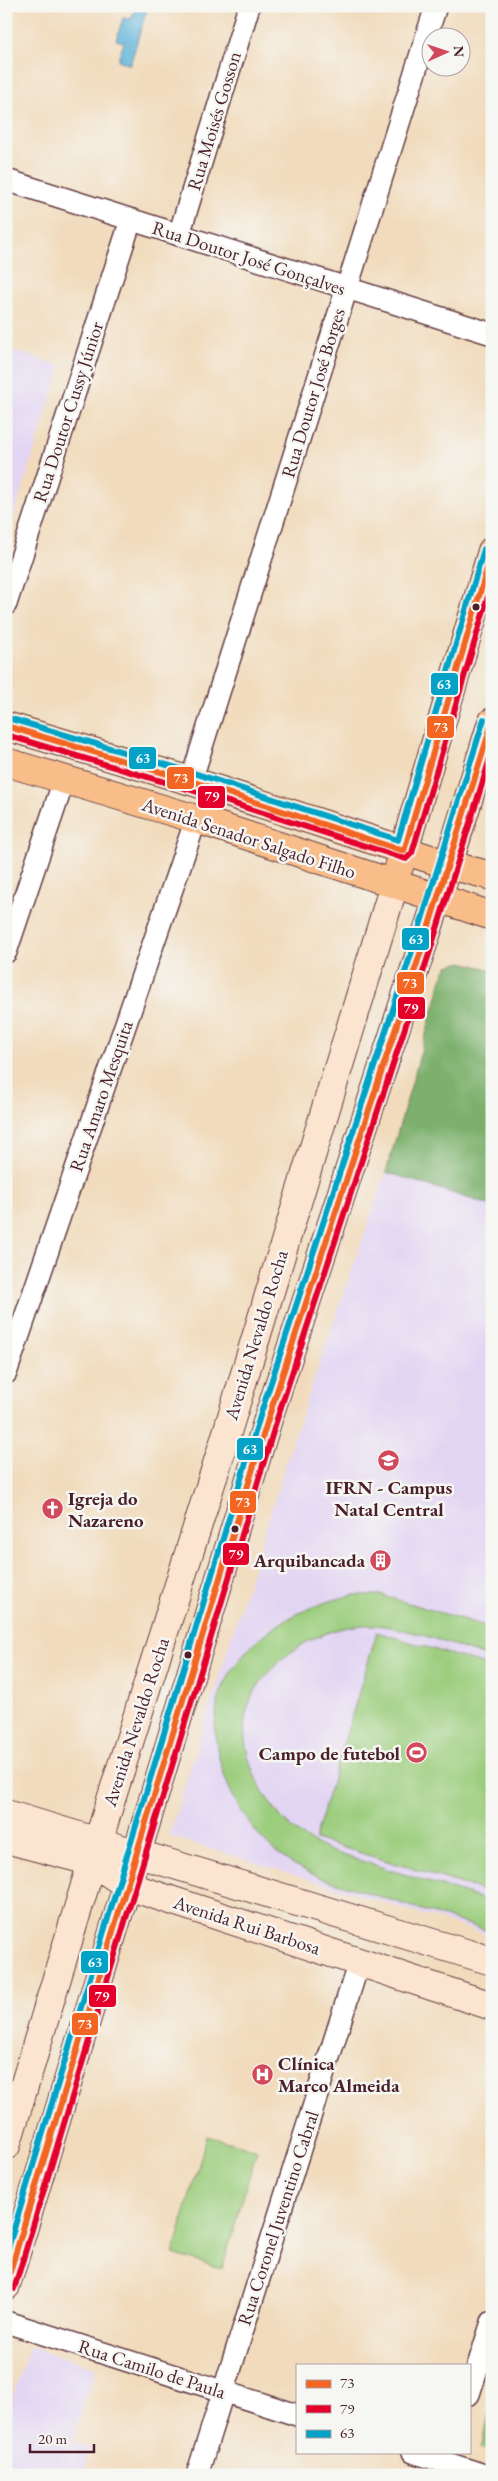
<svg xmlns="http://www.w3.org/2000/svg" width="498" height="2481" font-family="'EB Garamond',serif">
  <rect width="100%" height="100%" fill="#f6f6f2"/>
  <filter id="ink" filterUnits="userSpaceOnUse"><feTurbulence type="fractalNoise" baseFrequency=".02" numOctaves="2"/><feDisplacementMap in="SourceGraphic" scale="10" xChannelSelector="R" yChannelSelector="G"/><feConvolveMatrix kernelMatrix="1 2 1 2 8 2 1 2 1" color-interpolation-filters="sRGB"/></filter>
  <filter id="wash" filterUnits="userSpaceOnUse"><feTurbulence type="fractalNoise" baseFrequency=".0096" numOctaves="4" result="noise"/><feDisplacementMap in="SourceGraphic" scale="20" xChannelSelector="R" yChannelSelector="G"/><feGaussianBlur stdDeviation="1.12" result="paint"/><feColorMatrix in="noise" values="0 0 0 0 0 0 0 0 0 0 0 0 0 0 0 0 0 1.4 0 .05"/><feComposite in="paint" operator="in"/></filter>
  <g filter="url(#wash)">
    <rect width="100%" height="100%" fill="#f1dbbc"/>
    <g fill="#e2d4f3">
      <polygon points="6,348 61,366 6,541"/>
      <polygon points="462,962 492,970 492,1936 169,1836 298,1425 386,1172 444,972 448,966"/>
      <polygon points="29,2347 96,2368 72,2442 91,2448 83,2475 6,2475 6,2417"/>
    </g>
    <g fill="#9bcd7d" stroke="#727654">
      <path d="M354 1595H381L492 1628V1658C455 1647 400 1623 363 1625 337 1627 311 1637 290 1653 271 1667 253 1688 247 1710 236 1749 262 1801 291 1827 303 1838 318 1845 333 1852L492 1902V1932L324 1879C307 1872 291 1864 277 1853 234 1817 198 1741 224 1685 248 1634 300 1606 354 1595Z"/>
      <polygon points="377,1632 492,1667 492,1893 315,1839"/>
      <polygon points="207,2136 257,2150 222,2269 173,2254"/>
      <polygon points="492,2408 492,2452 480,2448"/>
    </g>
    <polygon fill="#7cb06c" stroke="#63684c" points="462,962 492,970 492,1206 386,1172 444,972 448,966"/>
    <polygon fill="#5db4da" stroke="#546a82" points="136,6 148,6 130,65 118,60 124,42 116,40 123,18 131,19"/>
  </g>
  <g filter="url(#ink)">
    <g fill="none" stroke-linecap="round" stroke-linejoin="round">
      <defs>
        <g id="minor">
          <polyline points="6,180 492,334"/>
          <polyline points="179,235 249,6"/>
          <polyline points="6,604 131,220"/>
          <polyline points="191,781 436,6"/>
          <polyline points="6,952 64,780"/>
          <polyline points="6,1373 196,819"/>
          <polyline points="6,2322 297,2415"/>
          <polyline points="469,2394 492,2322"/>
          <polyline points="413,2452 484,2475"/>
          <polyline points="197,2475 359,1962"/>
        </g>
        <g id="secondary">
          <polyline points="6,1814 492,1961"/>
          <polyline points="6,1839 93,1862 128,1886 492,2006"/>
          <polyline points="6,2146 109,1806 225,1439 394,885"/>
          <polyline points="6,2286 268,1419 438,898"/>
        </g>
        <g id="primary">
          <polyline points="449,865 492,876"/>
          <polyline points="438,898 492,916"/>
        </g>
        <g id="trunk">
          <polyline points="6,726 191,781 449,865"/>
          <polyline points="6,762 196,819 438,898 492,722"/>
          <polyline points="399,867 492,551"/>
        </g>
      </defs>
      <use href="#minor" stroke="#633b41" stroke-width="24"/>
      <use href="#secondary" stroke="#633b41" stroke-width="30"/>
      <use href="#primary" stroke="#633b41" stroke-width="30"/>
      <use href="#trunk" stroke="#633b41" stroke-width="30"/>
      <use href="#minor" stroke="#fff" stroke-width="21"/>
      <use href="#secondary" stroke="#fce5d0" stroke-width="28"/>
      <use href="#primary" stroke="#f8bd89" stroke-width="28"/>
      <use href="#trunk" stroke="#f8bd89" stroke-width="28"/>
      <defs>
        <g id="bus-1">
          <polyline points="6,726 191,781 404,851 492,552"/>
          <polyline points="6,2285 268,1419 422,948 492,723"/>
        </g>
        <g id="bus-2">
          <polyline points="6,735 188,789 406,859 412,853 492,583"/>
          <polyline points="14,2289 276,1422 430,951 492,752"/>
        </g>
        <g id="bus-3">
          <polyline points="8,718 194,773 398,840 484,549"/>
          <polyline points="6,2255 260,1416 414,945 484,719"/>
        </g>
      </defs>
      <use href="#bus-1" stroke="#f6f6f2" stroke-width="10"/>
      <use href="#bus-2" stroke="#f6f6f2" stroke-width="10"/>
      <use href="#bus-3" stroke="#f6f6f2" stroke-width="10"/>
      <use href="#bus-1" stroke="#f26522" stroke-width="6"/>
      <use href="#bus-2" stroke="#e4002b" stroke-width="6"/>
      <use href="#bus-3" stroke="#04a2c6" stroke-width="6"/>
    </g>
  </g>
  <defs>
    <symbol id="university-disc" viewBox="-11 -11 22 22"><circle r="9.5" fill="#d1495b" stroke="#f6f6f2"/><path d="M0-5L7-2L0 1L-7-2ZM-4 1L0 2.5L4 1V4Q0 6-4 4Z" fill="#fff"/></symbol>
    <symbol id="church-disc" viewBox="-11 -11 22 22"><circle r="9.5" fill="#d1495b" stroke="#f6f6f2"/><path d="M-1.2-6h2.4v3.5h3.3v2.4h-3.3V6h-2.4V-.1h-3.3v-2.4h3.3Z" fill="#fff"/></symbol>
    <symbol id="building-disc" viewBox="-11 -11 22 22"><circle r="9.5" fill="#d1495b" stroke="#f6f6f2"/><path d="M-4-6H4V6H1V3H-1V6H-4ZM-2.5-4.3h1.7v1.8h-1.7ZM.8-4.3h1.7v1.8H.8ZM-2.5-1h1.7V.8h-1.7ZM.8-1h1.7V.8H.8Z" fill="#fff"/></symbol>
    <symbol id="stadium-disc" viewBox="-11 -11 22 22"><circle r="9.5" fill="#d1495b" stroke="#f6f6f2"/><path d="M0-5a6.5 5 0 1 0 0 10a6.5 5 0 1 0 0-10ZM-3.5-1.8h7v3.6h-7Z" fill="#fff"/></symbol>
    <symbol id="hospital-disc" viewBox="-11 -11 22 22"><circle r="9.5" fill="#d1495b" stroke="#f6f6f2"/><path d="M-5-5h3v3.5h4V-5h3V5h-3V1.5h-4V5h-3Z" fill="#fff"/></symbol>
  </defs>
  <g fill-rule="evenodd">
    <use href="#university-disc" x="376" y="1448" width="25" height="25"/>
    <use href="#church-disc" x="40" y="1496" width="25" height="25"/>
    <use href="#building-disc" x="368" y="1548" width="25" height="25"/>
    <use href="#stadium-disc" x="404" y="1740" width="25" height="25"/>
    <use href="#hospital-disc" x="250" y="2062" width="25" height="25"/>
  </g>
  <g fill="#4a1f2b" stroke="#f6f6f2" stroke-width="2">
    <circle cx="476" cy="607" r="4.5"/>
    <circle cx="235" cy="1529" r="4.5"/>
    <circle cx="188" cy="1655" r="4.5"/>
  </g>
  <g text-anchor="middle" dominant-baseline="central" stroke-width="5" stroke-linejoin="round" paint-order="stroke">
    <g font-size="19" fill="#4a1f2b" stroke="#f6f6f2">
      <text transform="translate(214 121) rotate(-73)">Rua Moisés Gosson</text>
      <text transform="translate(249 258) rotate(18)">Rua Doutor José Gonçalves</text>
      <text transform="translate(313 393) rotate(-73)">Rua Doutor José Borges</text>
      <text transform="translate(68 412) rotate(-72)">Rua Doutor Cussy Júnior</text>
      <text transform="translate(249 838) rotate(18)">Avenida Senador Salgado Filho</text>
      <text transform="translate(101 1096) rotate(-71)">Rua Amaro Mesquita</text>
      <text transform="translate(256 1335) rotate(-73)">Avenida Nevaldo Rocha</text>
      <text transform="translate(136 1722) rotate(-72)">Avenida Nevaldo Rocha</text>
      <text transform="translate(247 1925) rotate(18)">Avenida Rui Barbosa</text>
      <text transform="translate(278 2218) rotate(-72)">Rua Coronel Juventino Cabral</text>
      <text transform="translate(152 2369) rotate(18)">Rua Camilo de Paula</text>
    </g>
    <g font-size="19" font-weight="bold" fill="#4a1f2b" stroke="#f6f6f2" text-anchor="start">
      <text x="389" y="1487" text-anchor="middle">IFRN - Campus<tspan x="389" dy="22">Natal Central</tspan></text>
      <text x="68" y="1498">Igreja do<tspan x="68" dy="22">Nazareno</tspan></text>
      <text x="365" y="1560" text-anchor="end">Arquibancada</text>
      <text x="400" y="1753" text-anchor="end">Campo de futebol</text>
      <text x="278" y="2063">Clínica<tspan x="278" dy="22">Marco Almeida</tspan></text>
    </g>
  </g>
  <g stroke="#f6f6f2" stroke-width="2">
    <rect x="430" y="672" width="29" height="24" rx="5" fill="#04a2c6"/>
    <rect x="426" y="715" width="29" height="24" rx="5" fill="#f26522"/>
    <rect x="128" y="746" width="29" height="24" rx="5" fill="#04a2c6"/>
    <rect x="166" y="766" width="29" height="24" rx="5" fill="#f26522"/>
    <rect x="197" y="785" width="29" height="24" rx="5" fill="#e4002b"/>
    <rect x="401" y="927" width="29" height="24" rx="5" fill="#04a2c6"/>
    <rect x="396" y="971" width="29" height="24" rx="5" fill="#f26522"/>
    <rect x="397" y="996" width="29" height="24" rx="5" fill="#e4002b"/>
    <rect x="236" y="1437" width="28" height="24" rx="5" fill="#04a2c6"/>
    <rect x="229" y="1490" width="28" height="24" rx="5" fill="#f26522"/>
    <rect x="222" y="1542" width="28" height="24" rx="5" fill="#e4002b"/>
    <rect x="80" y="1950" width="29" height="24" rx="5" fill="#04a2c6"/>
    <rect x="88" y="1984" width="29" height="24" rx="5" fill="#e4002b"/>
    <rect x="71" y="2012" width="28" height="24" rx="5" fill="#f26522"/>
  </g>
  <g font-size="14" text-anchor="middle" font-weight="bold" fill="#fff">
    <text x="444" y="689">63</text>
    <text x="441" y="732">73</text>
    <text x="143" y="763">63</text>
    <text x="181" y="783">73</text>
    <text x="212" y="801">79</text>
    <text x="416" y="944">63</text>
    <text x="410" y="988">73</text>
    <text x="411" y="1013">79</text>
    <text x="250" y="1454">63</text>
    <text x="243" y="1507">73</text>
    <text x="236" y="1559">79</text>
    <text x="95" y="1967">63</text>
    <text x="102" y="2001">79</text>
    <text x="85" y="2029">73</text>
  </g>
  <rect width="498" height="2481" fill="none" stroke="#f6f6f2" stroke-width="25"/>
  <rect x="296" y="2364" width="175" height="90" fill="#f6f6f2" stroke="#b1a0a2"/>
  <rect x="306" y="2380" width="25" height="8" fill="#f26522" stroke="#b1a0a2"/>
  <text x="340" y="2388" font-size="15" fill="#4a1f2b">73</text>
  <rect x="306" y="2405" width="25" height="8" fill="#e4002b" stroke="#b1a0a2"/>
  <text x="340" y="2414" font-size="15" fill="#4a1f2b">79</text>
  <rect x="306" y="2430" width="25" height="8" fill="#04a2c6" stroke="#b1a0a2"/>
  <text x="340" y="2438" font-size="15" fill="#4a1f2b">63</text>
  <g transform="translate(446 52) rotate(87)"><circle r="24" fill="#f6f6f2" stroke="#b1a0a2"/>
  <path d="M0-4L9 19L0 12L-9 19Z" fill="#d1495b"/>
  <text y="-8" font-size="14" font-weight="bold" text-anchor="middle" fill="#4a1f2b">N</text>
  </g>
  <path d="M30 2444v8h64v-8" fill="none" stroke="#4a1f2b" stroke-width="2.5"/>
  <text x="38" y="2444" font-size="15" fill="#4a1f2b" stroke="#f6f6f2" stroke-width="4" paint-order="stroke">20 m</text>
</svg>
